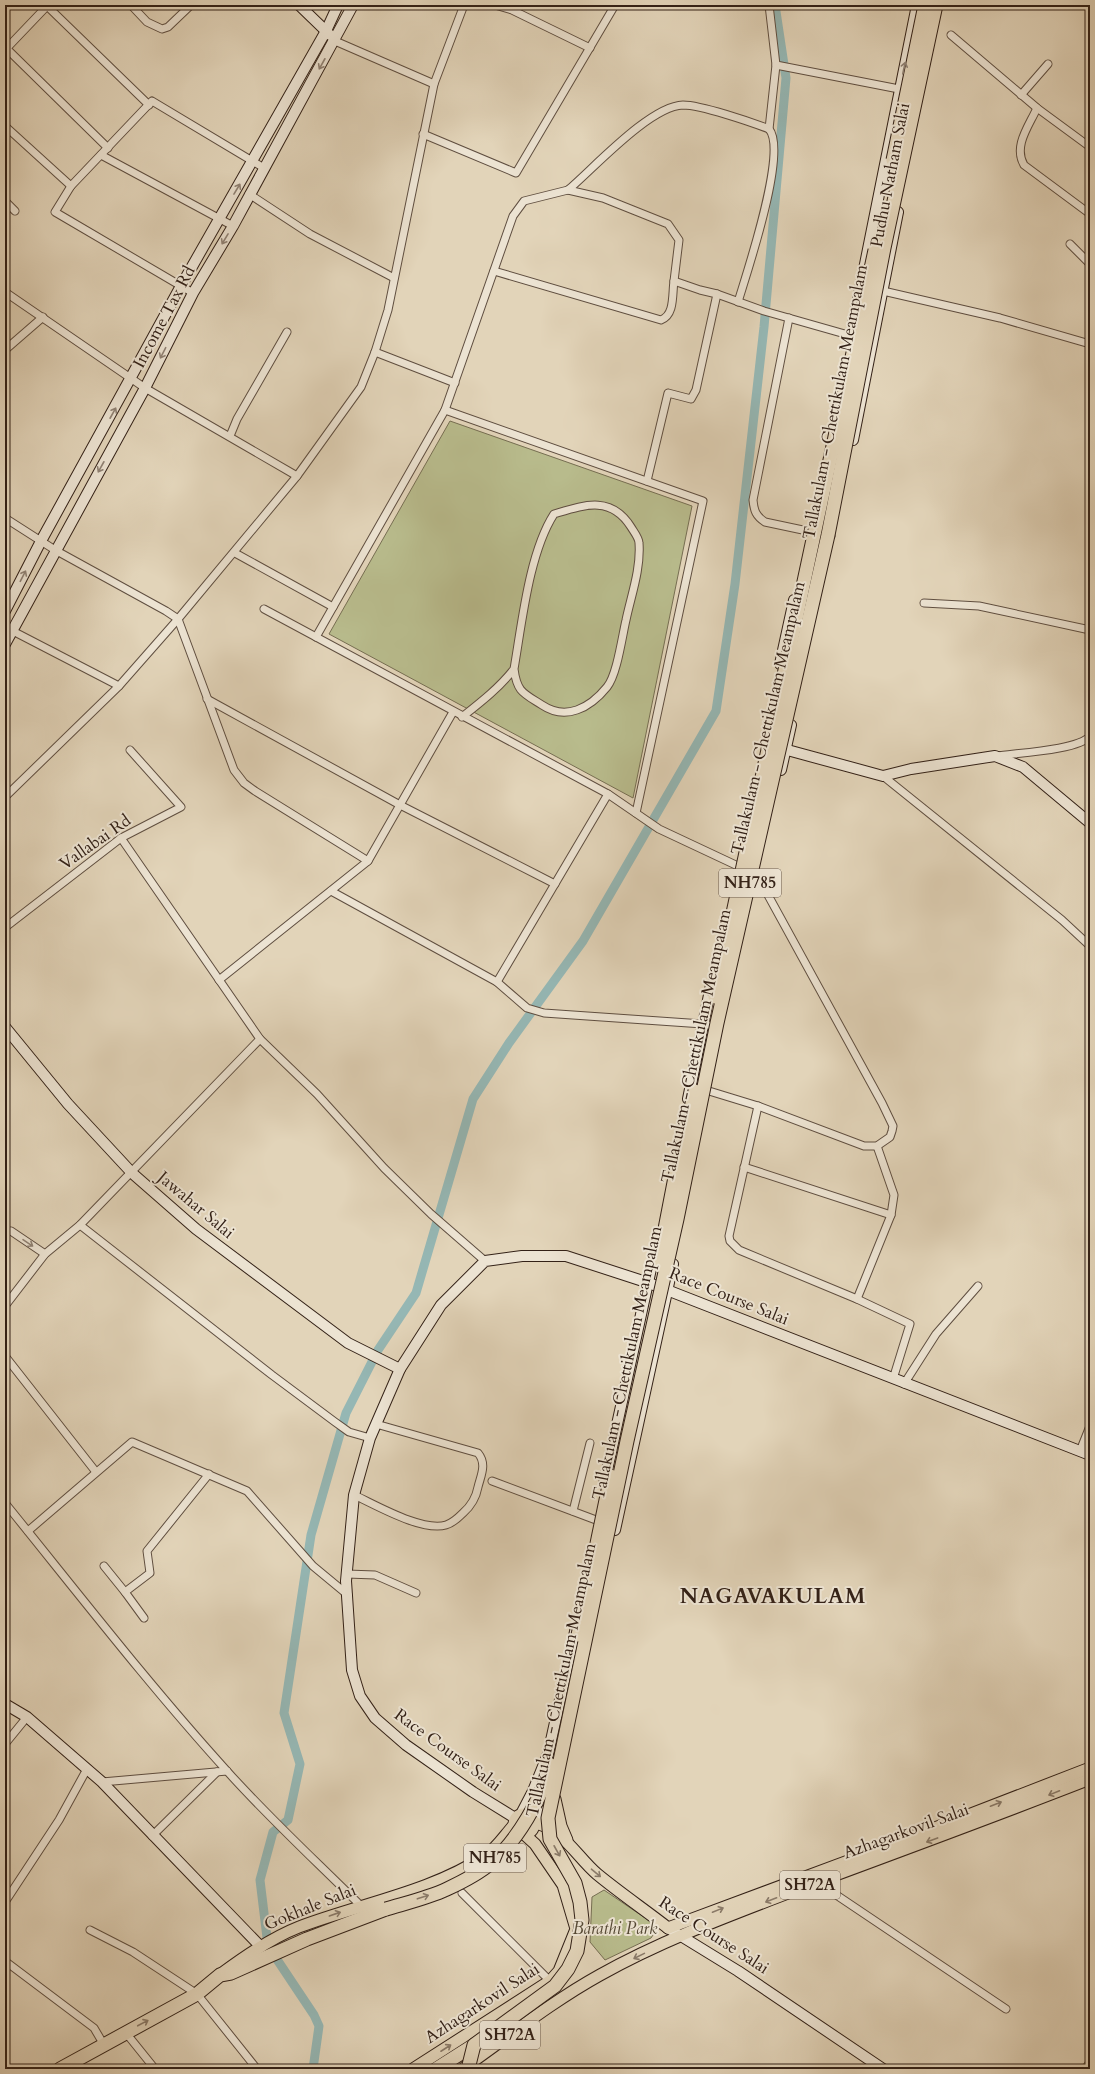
<svg xmlns="http://www.w3.org/2000/svg" width="1095" height="2074" font-family="Cardo,serif">
  <rect width="100%" height="100%" fill="#e2d4b9"/>
  <filter id="stains"><feTurbulence type="fractalNoise" baseFrequency=".005" numOctaves="4"/><feColorMatrix values="0 0 0 0 .2 0 0 0 0 .09 0 0 0 0 .02 0 0 0 .5 -.17"/></filter>
  <radialGradient id="worn" r=".72"><stop offset=".6" stop-color="#630" stop-opacity="0"/><stop offset="1" stop-color="#630" stop-opacity=".3"/></radialGradient>
  <g fill="#b8bb8c" stroke="#766e52">
    <polygon points="450,421 692,506 633,798 329,634"/>
    <polygon points="604,1890 651,1922 657,1929 651,1938 605,1960 590,1942 592,1897"/>
    <polygon points="1090,2055 1090,2069 1080,2069"/>
  </g>
  <g fill="none" stroke-linecap="round" stroke-linejoin="round">
    <polyline stroke="#95b7b4" stroke-width="9" points="313,2069 319,2026 314,2015 268,1946 260,1880 273,1832 288,1820 300,1764 284,1713 311,1535 346,1413 378,1350 416,1293 473,1099 509,1043 583,941 716,711 735,584 764,327 786,78 775,5"/>
    <defs>
      <g id="street">
        <polyline points="46,5 149,105"/>
        <polyline points="131,5 147,22 162,29 168,27 191,5"/>
        <polyline points="495,5 512,10 590,48"/>
        <polyline points="769,5 776,65 899,89"/>
        <polyline points="951,35 1037,108 1090,147"/>
        <polyline points="335,41 434,84"/>
        <polyline points="5,47 108,148"/>
        <polyline points="5,50 48,5"/>
        <polyline points="1021,95 1048,64"/>
        <path d="M1037 108C1029 126 1013 146 1024 165L1090 214"/>
        <polyline points="5,126 71,186 152,101 264,168"/>
        <polyline points="769,129 776,65"/>
        <polyline points="423,134 516,173 615,5"/>
        <polyline points="101,155 233,226"/>
        <polyline points="71,186 55,212 193,293"/>
        <path d="M568 190C594 168 650 106 683 105 701 105 751 122 769 129 788 151 747 272 738 302"/>
        <polyline points="249,194 310,234 394,278"/>
        <polyline points="5,201 15,211"/>
        <polyline points="1070,244 1090,264"/>
        <path d="M494 271 661 320C675 315 672 294 674 281"/>
        <polyline points="883,291 1000,318 1090,344"/>
        <polyline points="5,292 145,388 297,476"/>
        <path d="M789 318 753 500C754 511 756 516 765 522L831 536"/>
        <polyline points="5,350 43,317"/>
        <polyline points="375,352 455,383"/>
        <polyline points="445,410 703,501 636,813"/>
        <polyline points="230,436 237,419 287,332"/>
        <polyline points="647,481 668,393 691,399 696,390 717,294"/>
        <polyline points="5,518 55,550 166,611 178,619 234,770 244,783 255,791 368,861"/>
        <polyline points="235,553 333,607"/>
        <polyline points="924,603 979,606 1090,630"/>
        <polyline points="264,609 608,794 659,829 757,875 882,1103 893,1126 892,1131 890,1137 877,1146 864,1146 758,1106 709,1091"/>
        <polyline points="5,627 119,686"/>
        <polyline points="316,637 445,410 513,216 524,201 568,190 603,198 668,224 679,240 674,281 700,290 717,294 764,311 859,338"/>
        <polyline points="207,699 400,805 555,884"/>
        <path d="M462 717C481 702 499 688 514 669 522 623 529 553 554 514 584 505 611 495 631 527 634 532 639 538 639 543 641 569 631 596 626 620 622 637 617 675 607 687 590 708 566 721 542 705 523 693 517 692 514 669"/>
        <path d="M997 756C1017 753 1079 750 1090 736"/>
        <polyline points="883,776 1062,920 1090,946"/>
        <polyline points="5,797 119,686 178,619 297,476 361,387 375,352 388,310 434,84 464,5"/>
        <polyline points="121,838 260,1039 317,1094 384,1168 431,1214 485,1261"/>
        <polyline points="331,891 497,982 608,794"/>
        <polyline points="7,926 121,838 181,807 130,750"/>
        <polyline points="219,980 368,861 453,712"/>
        <polyline points="497,982 527,1008 544,1013 703,1024 718,1027"/>
        <polyline points="758,1106 729,1236 730,1241 739,1250 857,1299 891,1215 894,1195 877,1146"/>
        <polyline points="744,1167 891,1215"/>
        <polyline points="80,1225 272,1375 335,1422 349,1432 370,1438"/>
        <polyline points="11,1231 45,1254"/>
        <polyline points="857,1299 910,1324 893,1379"/>
        <polyline points="5,1306 45,1254 80,1225 260,1039"/>
        <polyline points="5,1356 96,1472"/>
        <polyline points="904,1384 936,1334 978,1286"/>
        <polyline points="1080,1451 1090,1426"/>
        <polyline points="492,1481 596,1520"/>
        <path d="M354 1495C376 1505 422 1532 446 1525 453 1523 458 1518 463 1513 471 1506 476 1498 478 1487 481 1475 487 1464 478 1453L376 1424"/>
        <path d="M5 1503C78 1593 149 1685 227 1771 269 1818 316 1861 361 1906"/>
        <polyline points="573,1511 590,1443"/>
        <polyline points="28,1531 132,1442 247,1491 313,1566 348,1595"/>
        <polyline points="104,1566 125,1592"/>
        <polyline points="347,1574 375,1575 416,1593"/>
        <polyline points="144,1618 125,1592 150,1573 147,1551 209,1474"/>
        <polyline points="5,1744 27,1717"/>
        <polyline points="102,1782 227,1771"/>
        <polyline points="152,1836 217,1772"/>
        <polyline points="817,1882 1006,2009"/>
        <polyline points="462,1893 550,1981"/>
        <polyline points="5,1902 59,1820 87,1769"/>
        <polyline points="90,1930 133,1952 197,1994 257,2069"/>
        <polyline points="5,1961 94,2028 104,2045"/>
        <polyline points="126,2033 155,2069"/>
      </g>
      <g id="secondary">
        <polyline points="299,5 330,35"/>
        <polyline points="853,324 917,5"/>
        <polyline points="853,440 898,212"/>
        <polyline points="5,611 41,541 181,286 326,31 338,5"/>
        <polyline points="5,644 145,388 193,293 233,226 353,5"/>
        <polyline points="780,664 794,600"/>
        <polyline points="780,748 883,776 911,769 995,756 1023,767 1090,823"/>
        <polyline points="781,770 791,725"/>
        <polyline points="5,1027 68,1104 132,1173 196,1229 348,1343 400,1369"/>
        <polyline points="688,1099 711,985"/>
        <polyline points="604,1484 654,1255"/>
        <polyline points="615,1530 673,1264"/>
        <polyline points="5,1704 27,1717 102,1782 261,1947"/>
        <polyline points="521,1814 533,1791 548,1754 576,1627"/>
        <polyline points="515,1818 473,1792 406,1745 375,1718 360,1696 352,1670 346,1581 354,1495 370,1438 400,1369 441,1305 485,1261 522,1256 566,1256 649,1283 1090,1455"/>
        <polyline points="534,1820 552,1805"/>
        <polyline points="668,1928 738,1971 883,2069"/>
      </g>
      <g id="primary">
        <polyline points="555,1799 561,1826 567,1840"/>
        <circle cx="524" cy="1824" r="10"/>
        <path d="M535 1823C563 1829 577 1857 597 1874 620 1893 645 1910 668 1928"/>
        <polyline points="668,1928 883,1848 1090,1768"/>
        <path d="M221 1974C245 1956 271 1938 299 1927 359 1904 431 1892 485 1856 496 1849 505 1835 514 1825"/>
        <path d="M465 2067C509 2036 553 2001 600 1975 668 1937 742 1911 814 1883 906 1849 998 1815 1090 1779"/>
        <polyline points="413,2069 550,1981 559,1971 576,1929 563,1885 535,1844 524,1834"/>
      </g>
      <g id="highway">
        <polyline points="60,2069 197,1994 220,1975 231,1973 307,1939 386,1909"/>
        <polyline points="436,2069 474,2045"/>
      </g>
    </defs>
    <use href="#street" stroke="#5f4e40" stroke-width="9"/>
    <use href="#secondary" stroke="#332117" stroke-width="12"/>
    <use href="#primary" stroke="#332117" stroke-width="13"/>
    <use href="#highway" stroke="#332117" stroke-width="15"/>
    <use href="#street" stroke="#ece3d2" stroke-width="7"/>
    <use href="#secondary" stroke="#ece3d2" stroke-width="10"/>
    <use href="#primary" stroke="#e2d4b9" stroke-width="11"/>
    <use href="#highway" stroke="#e2d4b9" stroke-width="13"/>
    <defs>
      <g id="highway-bridge">
        <polyline points="893,160 925,5"/>
        <polyline points="715,997 875,250"/>
        <polyline points="658,1265 677,1167 695,1091"/>
        <polyline points="578,1635 611,1476"/>
        <path d="M386 1909C406 1903 428 1898 447 1889 462 1882 478 1874 491 1863 518 1840 541 1799 551 1765"/>
        <polyline points="468,2069 474,2045 555,1986 568,1969 577,1951 582,1920 580,1902 575,1883 550,1839 548,1818 627,1441 677,1219 717,1023 828,535 884,248 936,5"/>
      </g>
    </defs>
    <use href="#highway-bridge" stroke="#332117" stroke-width="15" stroke-linecap="butt"/>
    <use href="#highway-bridge" stroke="#e2d4b9" stroke-width="13"/>
  </g>
  <defs><path id="oneway-shaft" d="M-6 0H5M1.5-3L5.5 0L1.5 3" fill="none" stroke-width="1.6" stroke-linecap="round" stroke-linejoin="round"/></defs>
  <g stroke="#908274">
    <use href="#oneway-shaft" transform="translate(322 64) rotate(119)"/>
    <use href="#oneway-shaft" transform="translate(904 68) rotate(-78)"/>
    <use href="#oneway-shaft" transform="translate(237 189) rotate(-59)"/>
    <use href="#oneway-shaft" transform="translate(225 239) rotate(121)"/>
    <use href="#oneway-shaft" transform="translate(163 353) rotate(117)"/>
    <use href="#oneway-shaft" transform="translate(113 413) rotate(-61)"/>
    <use href="#oneway-shaft" transform="translate(101 467) rotate(119)"/>
    <use href="#oneway-shaft" transform="translate(23 576) rotate(-63)"/>
    <use href="#oneway-shaft" transform="translate(28 1243) rotate(34)"/>
  </g>
  <g stroke="#8a7a68">
    <use href="#oneway-shaft" transform="translate(1054 1793) rotate(158)"/>
    <use href="#oneway-shaft" transform="translate(996 1804) rotate(-21)"/>
    <use href="#oneway-shaft" transform="translate(932 1840) rotate(160)"/>
    <use href="#oneway-shaft" transform="translate(557 1851) rotate(61)"/>
    <use href="#oneway-shaft" transform="translate(596 1873) rotate(40)"/>
    <use href="#oneway-shaft" transform="translate(423 1897) rotate(-18)"/>
    <use href="#oneway-shaft" transform="translate(771 1900) rotate(159)"/>
    <use href="#oneway-shaft" transform="translate(718 1910) rotate(-22)"/>
    <use href="#oneway-shaft" transform="translate(335 1914) rotate(-19)"/>
    <use href="#oneway-shaft" transform="translate(639 1956) rotate(154)"/>
    <use href="#oneway-shaft" transform="translate(143 2023) rotate(-28)"/>
    <use href="#oneway-shaft" transform="translate(446 2048) rotate(-33)"/>
  </g>
  <g text-anchor="middle" dominant-baseline="central" stroke-width="4" stroke-linejoin="round" paint-order="stroke">
    <g fill="#ece3d2" stroke="#6a5b4f" stroke-width="1">
      <rect x="719" y="869" width="62" height="28" rx="3"/>
      <rect x="464" y="1844" width="62" height="28" rx="3"/>
      <rect x="780" y="1871" width="60" height="28" rx="3"/>
      <rect x="480" y="2021" width="60" height="28" rx="3"/>
    </g>
    <g font-size="16" font-weight="bold" fill="#332117">
      <text x="750" y="883">NH785</text>
      <text x="495" y="1858">NH785</text>
      <text x="810" y="1885">SH72A</text>
      <text x="510" y="2035">SH72A</text>
    </g>
    <g font-size="17" fill="#332117" stroke="#ece3d2">
      <text transform="translate(890 175) rotate(-79)">Pudhu Natham Salai</text>
      <text transform="translate(164 317) rotate(-62)">Income Tax Rd</text>
      <text transform="translate(835 402) rotate(-79)">Tallakulam - Chettikulam Meampalam</text>
      <text transform="translate(768 718) rotate(-77)">Tallakulam - Chettikulam Meampalam</text>
      <text transform="translate(95 842) rotate(-35)">Vallabai Rd</text>
      <text transform="translate(696 1046) rotate(-78)">Tallakulam - Chettikulam Meampalam</text>
      <text transform="translate(196 1205) rotate(40)">Jawahar Salai</text>
      <text transform="translate(729 1296) rotate(22)">Race Course Salai</text>
      <text transform="translate(627 1363) rotate(-78)">Tallakulam - Chettikulam Meampalam</text>
      <text transform="translate(561 1680) rotate(-78)">Tallakulam - Chettikulam Meampalam</text>
      <text transform="translate(448 1750) rotate(36)">Race Course Salai</text>
      <text transform="translate(906 1831) rotate(-20)">Azhagarkovil Salai</text>
      <text transform="translate(310 1907) rotate(-22)">Gokhale Salai</text>
      <text transform="translate(714 1935) rotate(33)">Race Course Salai</text>
      <text transform="translate(482 2003) rotate(-33)">Azhagarkovil Salai</text>
    </g>
    <g font-size="17" font-style="italic" fill="#544834" stroke="#ece3d2">
      <text x="615" y="1928">Barathi Park</text>
    </g>
    <g font-size="21" font-weight="bold" letter-spacing="1" fill="#332117" stroke="#ece3d2">
      <text x="773" y="1596">NAGAVAKULAM</text>
    </g>
  </g>
  <rect width="1095" height="2074" fill="none" stroke="#e2d4b9" stroke-width="20"/>
  <rect x="6" y="6" width="1083" height="2062" fill="none" stroke="#332117" stroke-width="2"/>
  <rect x="10" y="10" width="1075" height="2054" fill="none" stroke="#332117"/>
  <rect width="100%" height="100%" filter="url(#stains)"/>
  <rect width="100%" height="100%" fill="url(#worn)"/>
</svg>
